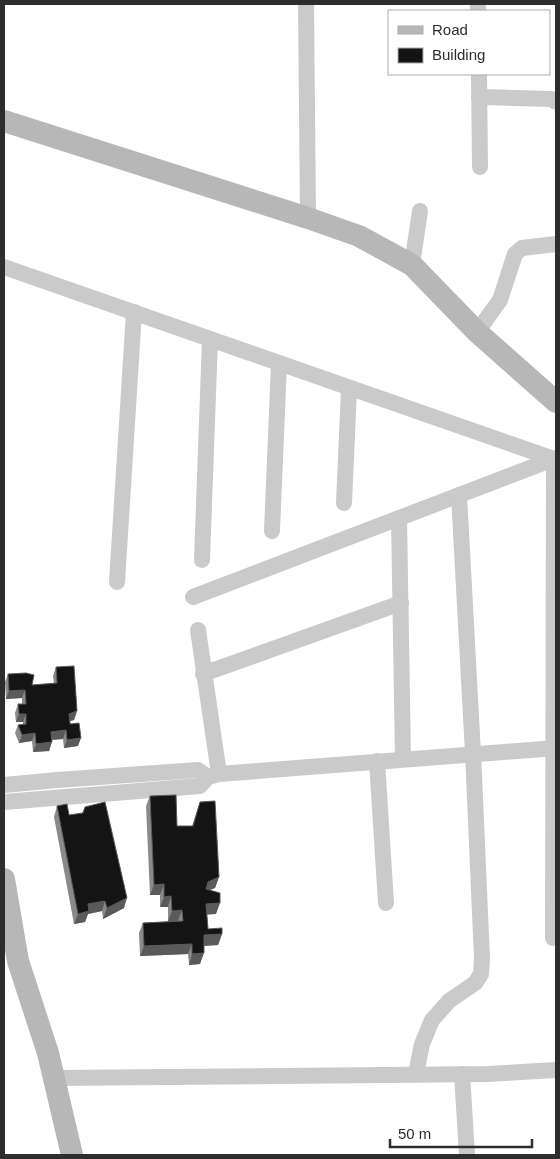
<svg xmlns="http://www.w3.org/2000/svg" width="560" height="1159" font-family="Helvetica,sans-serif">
  <rect width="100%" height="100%" fill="#fff"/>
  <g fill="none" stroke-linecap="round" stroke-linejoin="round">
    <g stroke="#cacaca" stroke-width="16">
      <polyline points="306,4 308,218"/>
      <polyline points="478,4 478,11"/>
      <polyline points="479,74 480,167"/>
      <polyline points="479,97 551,99 556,102"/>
      <polyline points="412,265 420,211"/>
      <polyline points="4,267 554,459 553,938"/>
      <polyline points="477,332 500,300 515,254 522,248 556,244"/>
      <polyline points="344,503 349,388"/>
      <polyline points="399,518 403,759"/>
      <polyline points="272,531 279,363"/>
      <polyline points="202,560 210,339"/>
      <polyline points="117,582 134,312"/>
      <polyline points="193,597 556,458"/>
      <polyline points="198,630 219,774"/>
      <polyline points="203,674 401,603"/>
      <polyline points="377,761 386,903"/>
      <polyline points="4,785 57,780 198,770 208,777"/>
      <polyline points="4,802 200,786 208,777 219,774 556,748"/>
      <polyline points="416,1074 422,1044 432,1020 449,1001 475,983 481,974 482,958 473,753 459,495"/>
      <polyline points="462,1074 467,1155"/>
      <polyline points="54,1078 488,1074 556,1070"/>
    </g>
    <g stroke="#b7b7b7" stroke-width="22">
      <polyline points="4,121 308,218 359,236 412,265 477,332 556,402"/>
      <polyline points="4,879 18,961 48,1053 72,1155"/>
    </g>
  </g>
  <g fill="#8a8a8a">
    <polygon points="56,667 77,711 74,720 70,721 78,746 64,748 63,739 52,740 49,751 33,752 32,741 19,743 15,733 18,725 23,724 23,722 16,722 15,713 18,704 22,704 22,698 6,699 5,682 8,674 32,685 54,683 53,676"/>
    <polygon points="150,796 177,826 192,826 200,802 219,877 215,888 210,890 216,914 207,914 208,929 222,934 218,945 204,946 200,964 189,965 188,954 140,956 139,933 143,923 178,921 168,921 168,907 160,907 160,895 150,895 146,806"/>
    <polygon points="57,806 69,815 82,813 85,807 124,908 103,919 102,911 88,914 85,922 74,924 54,817"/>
  </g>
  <g fill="#5a5a5a">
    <polygon points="25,690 22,698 6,699 9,691"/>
    <polygon points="77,711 74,720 66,722 69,714"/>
    <polygon points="19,714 26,714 23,722 16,722"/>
    <polygon points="66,730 63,739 48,740 51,732"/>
    <polygon points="35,733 32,741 19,743 22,735"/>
    <polygon points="81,738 78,746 64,748 67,740"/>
    <polygon points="52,742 49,751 33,752 36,744"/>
    <polygon points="219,877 215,888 204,892 208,882"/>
    <polygon points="164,884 160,895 150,895 154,885"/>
    <polygon points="171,896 168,907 160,907 164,897"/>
    <polygon points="127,898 124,908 103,919 107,908"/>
    <polygon points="105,901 102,911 88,914 85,922 74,924 78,914 88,904"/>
    <polygon points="220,903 216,914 203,915 206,904"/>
    <polygon points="182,910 178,921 168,921 172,911"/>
    <polygon points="222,934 218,945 200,946 204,935"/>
    <polygon points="192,944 188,954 140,956 144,946"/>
    <polygon points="204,953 200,964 189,965 192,954"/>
  </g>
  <g fill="#141414" stroke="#5a5a5a">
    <polygon points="74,666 77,711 69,714 70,724 79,723 81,738 67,740 66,730 51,732 52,742 36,744 35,733 22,735 18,725 26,724 26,714 19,714 18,704 26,704 25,690 9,691 8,674 26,673 34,675 32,685 57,683 56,667"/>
    <polygon points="176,795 177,826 193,826 200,802 215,801 219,877 208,882 206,889 220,893 220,903 206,904 208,929 222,928 222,934 204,935 204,953 192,954 192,944 144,946 143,923 183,921 182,910 172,911 171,896 164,897 164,884 154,885 150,796"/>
    <polygon points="105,802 127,898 107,908 105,901 88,904 89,911 78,914 57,806 67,804 69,815 83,813 85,807"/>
  </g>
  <rect width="560" height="1159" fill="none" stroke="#2d2d2d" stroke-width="10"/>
  <rect x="388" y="10" width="162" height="65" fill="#ffffff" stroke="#ababab"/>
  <rect x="398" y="26" width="25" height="8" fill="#b7b7b7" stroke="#ababab"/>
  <text x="432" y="35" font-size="15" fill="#2d2d2d">Road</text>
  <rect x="398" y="48" width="25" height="15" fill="#141414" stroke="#ababab"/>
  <text x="432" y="60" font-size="15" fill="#2d2d2d">Building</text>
  <path d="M390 1139v8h142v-8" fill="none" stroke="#2d2d2d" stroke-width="2.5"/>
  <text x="398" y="1139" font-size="15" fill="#2d2d2d" stroke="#ffffff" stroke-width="4" paint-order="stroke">50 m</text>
</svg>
